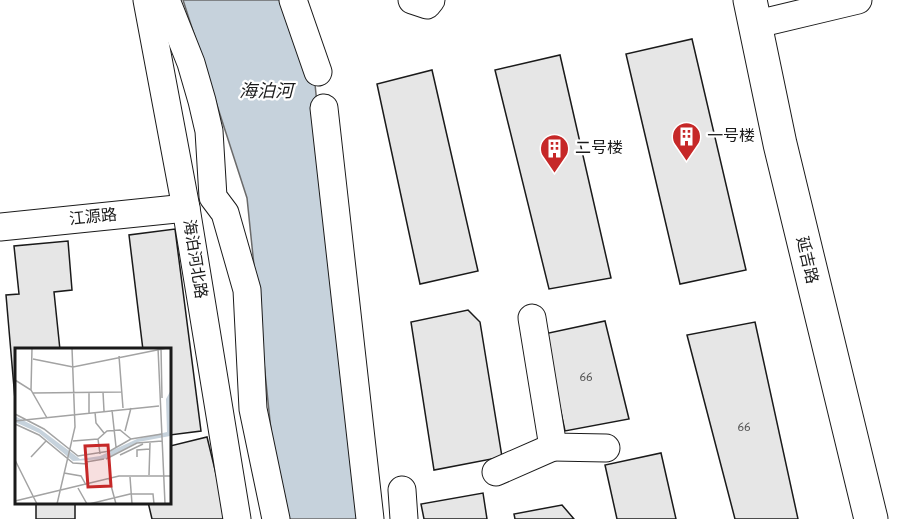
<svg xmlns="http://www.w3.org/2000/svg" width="920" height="519" font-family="'Alegreya Sans','Noto Sans SC',sans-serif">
  <rect width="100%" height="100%" fill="#fff"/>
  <polygon fill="#c6d2dc" stroke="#6a6a6a" stroke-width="1.5" points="183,0 285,0 315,84 358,519 285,519 276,479 247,198"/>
  <g fill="#e6e6e6" stroke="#1a1a1a" stroke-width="1.5">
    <polygon points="692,39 746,270 680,284 626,54"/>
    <polygon points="560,55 611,278 549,289 495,70"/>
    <polygon points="432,70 478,271 420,284 377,84"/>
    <polygon points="175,229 201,431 170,435 170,350 143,350 129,235"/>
    <polygon points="68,241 72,290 54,292 60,350 16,350 16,411 6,295 19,294 14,246"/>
    <polygon points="468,310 480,322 502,457 434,470 411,322"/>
    <polygon points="605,321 629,419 565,431 544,334"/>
    <polygon points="755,322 798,519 735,519 687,335"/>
    <polygon points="207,437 227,519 152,519 148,502 170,502 170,446"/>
    <polygon points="661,453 676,519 617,519 605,465"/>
    <polygon points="483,493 487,519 424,519 421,504"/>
    <rect x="36" y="502" width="39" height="17"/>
    <polygon points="562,505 574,519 515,519 514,514"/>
  </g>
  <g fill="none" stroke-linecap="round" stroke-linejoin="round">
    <defs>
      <g id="minor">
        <polyline points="147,0 186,208 237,519"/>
        <polyline points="166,0 191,63 202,101 209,131 213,197 225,213 247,290 253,409 276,519"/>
        <polyline points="293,0 318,72"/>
        <polyline points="412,0 427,5 431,0"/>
        <polyline points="757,24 858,0"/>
        <polyline points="324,108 370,519"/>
        <polyline points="0,227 186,208"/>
        <polyline points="532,318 553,447 606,448"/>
        <polyline points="496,472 553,447"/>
        <polyline points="402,490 404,519"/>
      </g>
      <polyline id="major" points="750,0 780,144 871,519"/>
    </defs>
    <use href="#minor" stroke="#1a1a1a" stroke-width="29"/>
    <use href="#major" stroke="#1a1a1a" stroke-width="35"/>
    <use href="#minor" stroke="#fff" stroke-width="27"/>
    <use href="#major" stroke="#fff" stroke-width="33"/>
  </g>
  <defs>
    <symbol id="building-pin" viewBox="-11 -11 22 30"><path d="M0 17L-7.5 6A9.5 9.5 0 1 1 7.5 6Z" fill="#c62828" stroke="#fff"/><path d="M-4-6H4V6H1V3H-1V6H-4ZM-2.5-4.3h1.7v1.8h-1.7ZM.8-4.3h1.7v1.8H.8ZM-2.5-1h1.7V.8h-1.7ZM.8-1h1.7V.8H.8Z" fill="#fff"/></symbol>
  </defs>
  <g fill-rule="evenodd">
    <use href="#building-pin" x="670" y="120" width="33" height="45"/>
    <use href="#building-pin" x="538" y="132" width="33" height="45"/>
  </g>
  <g text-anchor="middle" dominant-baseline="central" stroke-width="4.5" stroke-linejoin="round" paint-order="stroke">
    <g font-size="14" fill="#4d4d4d">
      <text x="586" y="377">66</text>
      <text x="744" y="427">66</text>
    </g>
    <g font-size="16" fill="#1a1a1a" stroke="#fff" text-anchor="start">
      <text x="707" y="136">一号楼</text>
      <text x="575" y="148">二号楼</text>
    </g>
    <g font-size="16" fill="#1a1a1a" stroke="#fff">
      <text transform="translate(93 217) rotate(-6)">江源路</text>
      <text transform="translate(195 259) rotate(81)">海泊河北路</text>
      <text transform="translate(807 260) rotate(77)">延吉路</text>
    </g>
    <g font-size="18" font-style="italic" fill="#1a1a1a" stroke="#fff">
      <text x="266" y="92">海泊河</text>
    </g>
  </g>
  <g transform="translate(15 348)">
    <rect width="156" height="156" fill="#fff"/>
    <path d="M156 42 155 88 123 94 90 111 58 113 24 85 0 74V68L25 81 65 111 85 108 122 91 152 84 151 51Z" fill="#c6d2dc"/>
    <path fill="none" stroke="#a3a3a3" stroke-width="1.5" d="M143 0 150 156M146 0 147 50M104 8 108 60M18 11 58 19 152 0M0 32 16 42 32 70M16 42 17 0M88 44 89 63M18 45 106 44M97 62 101 99M80 64 81 75 89 85M74 65V45M0 66 29 81 63 108 95 103 116 91 147 86M0 73 144 58M0 76 24 87 58 115 73 116M110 83 116 60M58 93 83 91M85 106 83 91 92 83 105 82 116 91M105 107 128 96M16 109 31 93M122 109V102L135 101M91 111 122 95 147 93M0 112 22 156M71 114 89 111M49 125 66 128 71 137M134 127 135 95M115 129 117 156M94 130 101 156M63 140 72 156M0 153 104 128H156M42 156 60 79 57 0M74 156 115 146H138L139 156"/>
    <path fill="#c62828" fill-opacity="0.15" stroke="#c62828" stroke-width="3" d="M93 97 96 138 73 139 70 98Z"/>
    <rect width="156" height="156" fill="none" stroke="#1a1a1a" stroke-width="3"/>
  </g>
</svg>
